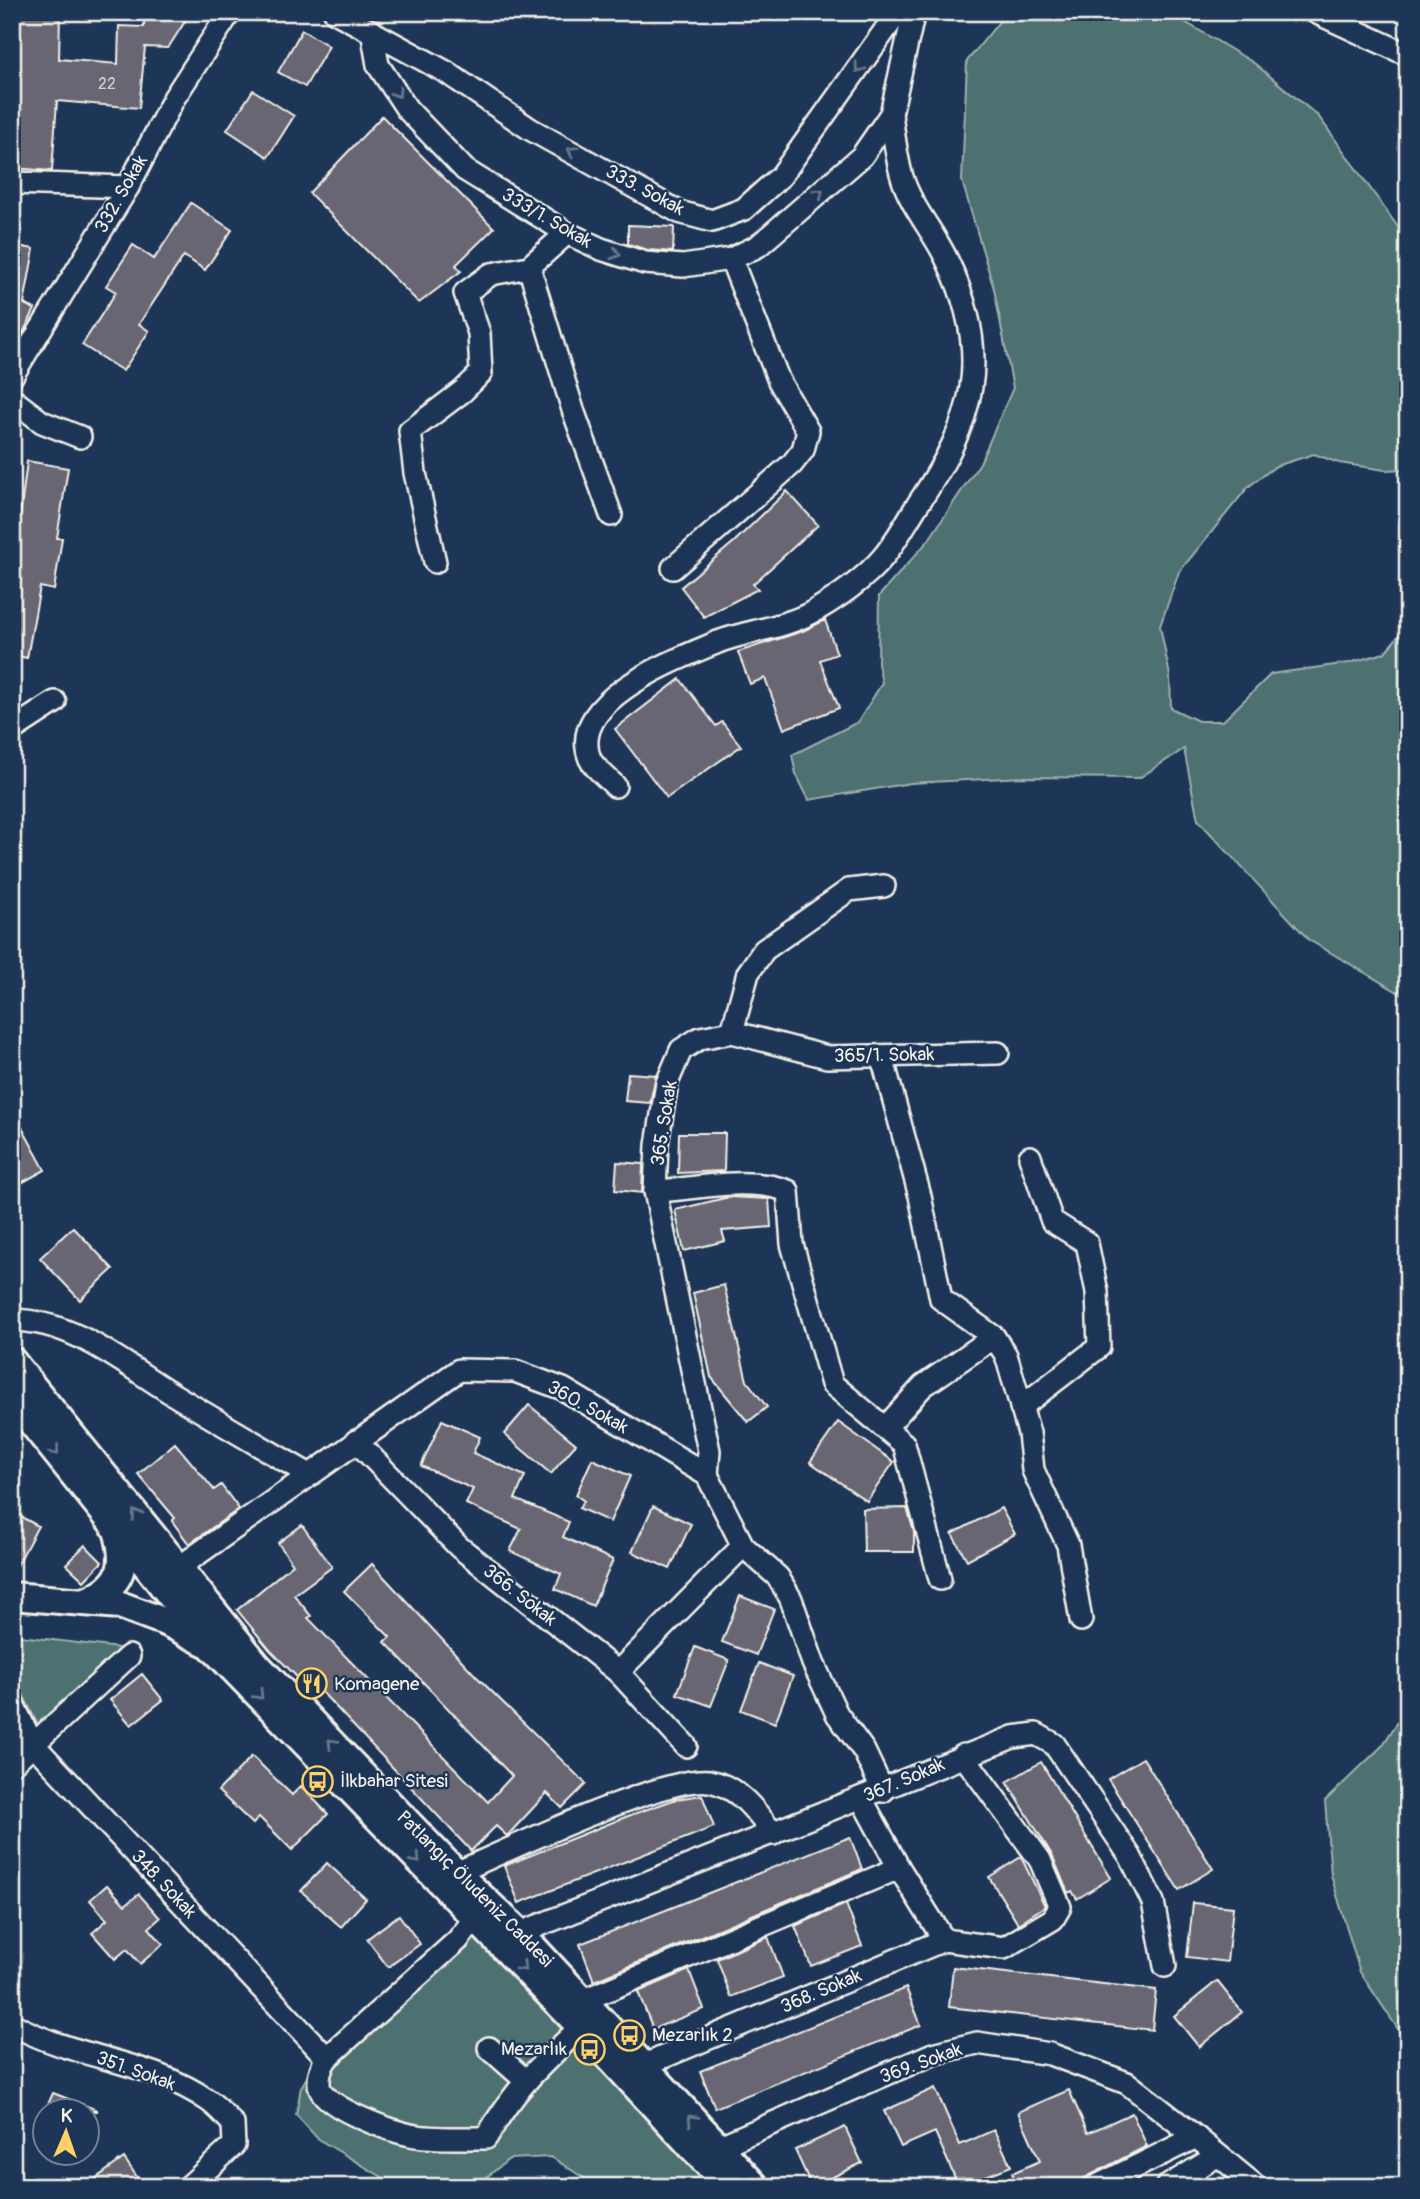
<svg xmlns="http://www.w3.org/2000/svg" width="1420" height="2199" font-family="Pangolin,sans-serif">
  <rect width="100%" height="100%" fill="#1d3557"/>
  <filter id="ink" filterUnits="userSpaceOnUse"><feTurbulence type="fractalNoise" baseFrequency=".0143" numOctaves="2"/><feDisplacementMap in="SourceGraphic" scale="14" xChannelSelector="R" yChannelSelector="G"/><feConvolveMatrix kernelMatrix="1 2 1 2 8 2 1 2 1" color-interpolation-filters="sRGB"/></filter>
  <g filter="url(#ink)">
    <g fill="#4d7071" stroke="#a0b0ac" stroke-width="2">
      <polygon points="1007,12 1168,12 1254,63 1319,117 1408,241 1408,469 1385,470 1339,463 1314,454 1276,466 1248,487 1179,572 1160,626 1170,676 1171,708 1198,721 1223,721 1271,674 1349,663 1384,653 1408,625 1408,998 1309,940 1198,820 1184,749 1139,778 1024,777 911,783 809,800 796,774 792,755 858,722 882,683 878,664 879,596 928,541 980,463 1013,388 994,289 962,181 967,61"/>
      <polygon points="12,1635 119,1648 41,1732 12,1671"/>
      <polygon points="1408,1706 1408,2044 1360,1972 1331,1875 1325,1801 1382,1746"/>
      <polygon points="474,1937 684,2156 711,2187 598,2187 551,2157 509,2159 487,2177 465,2187 399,2187 318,2139 296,2115 301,2087 318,2059"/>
    </g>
    <g fill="#686672" stroke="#f4f1e8" stroke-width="2">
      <polygon points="12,12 60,12 59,59 118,64 119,26 144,27 145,12 191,12 168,48 145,47 139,108 57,101 52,171 12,168"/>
      <polygon points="302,30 329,46 305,87 278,72"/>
      <polygon points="253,90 294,116 268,157 227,130"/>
      <polygon points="382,116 494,228 456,265 461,271 419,303 309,193"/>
      <polygon points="191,203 232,230 205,270 184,256 139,324 149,331 123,371 82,345 116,292 106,286 133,245 154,259"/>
      <polygon points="628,225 674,227 673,252 648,250 628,244"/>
      <polygon points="12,245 34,249 24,304 35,309 22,335 12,331"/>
      <polygon points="27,461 68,468 57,538 62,538 54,590 40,587 27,658 12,655 12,580"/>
      <polygon points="787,491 818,525 753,584 758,589 704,617 681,587 734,542"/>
      <polygon points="825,620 837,654 820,660 839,708 784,729 765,678 750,684 738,652 803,631"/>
      <polygon points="680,679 716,726 722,722 741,746 667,798 615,729"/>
      <polygon points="628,1073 656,1075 650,1103 625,1101"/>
      <polygon points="12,1109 45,1170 12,1188"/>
      <polygon points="679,1133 725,1133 724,1171 678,1173"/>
      <polygon points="617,1162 643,1164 642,1193 615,1190"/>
      <polygon points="729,1197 769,1199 771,1227 722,1231 725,1241 684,1251 675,1210"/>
      <polygon points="73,1227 113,1269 80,1300 40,1258"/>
      <polygon points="724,1285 747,1381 767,1407 748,1422 711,1377 693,1293"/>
      <polygon points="529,1405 576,1444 551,1474 504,1434"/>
      <polygon points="442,1420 480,1437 473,1453 525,1476 515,1499 569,1522 563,1537 613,1560 593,1606 555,1589 561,1574 510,1551 521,1529 466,1504 473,1489 421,1466"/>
      <polygon points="838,1422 894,1462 867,1501 810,1462"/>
      <polygon points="175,1443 214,1490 221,1485 239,1509 189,1544 172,1521 175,1518 138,1474"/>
      <polygon points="592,1459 630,1476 610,1522 579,1508 584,1501 576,1495"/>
      <polygon points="653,1506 691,1524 670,1569 632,1552"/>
      <polygon points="907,1508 914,1532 914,1552 864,1552 863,1509"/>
      <polygon points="1001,1508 1015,1534 967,1560 952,1534"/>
      <polygon points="12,1512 38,1526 12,1575"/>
      <polygon points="302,1525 332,1567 294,1595 311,1616 308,1618 488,1802 512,1776 385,1642 390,1637 344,1591 372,1564 476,1676 586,1784 562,1808 547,1793 507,1836 496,1826 471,1851 318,1688 313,1693 270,1650 237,1610 293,1564 278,1543"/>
      <polygon points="85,1545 102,1562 84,1581 66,1564"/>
      <polygon points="740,1596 774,1609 756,1655 722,1642"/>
      <polygon points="695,1647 729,1660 711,1706 677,1694"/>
      <polygon points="759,1663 793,1676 775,1723 741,1710"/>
      <polygon points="142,1674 163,1700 131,1725 110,1700"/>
      <polygon points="252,1756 292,1795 301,1786 328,1814 292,1850 259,1817 253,1824 218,1791"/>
      <polygon points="1143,1758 1213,1869 1179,1890 1108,1779"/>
      <polygon points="1041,1762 1111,1878 1077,1899 1072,1891 1068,1893 1052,1855 1007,1782"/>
      <polygon points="702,1795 714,1827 519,1903 504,1866 628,1816 676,1799"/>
      <polygon points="850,1837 862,1869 594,1981 580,1944"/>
      <polygon points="1021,1857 1045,1906 1018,1924 989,1877"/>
      <polygon points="327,1863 366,1899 341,1927 301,1891"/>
      <polygon points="107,1885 125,1905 139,1894 160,1918 149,1928 163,1944 140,1964 127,1949 115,1959 92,1933 107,1920 90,1900"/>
      <polygon points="1193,1903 1233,1907 1227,1962 1187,1957"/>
      <polygon points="846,1904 862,1946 811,1966 795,1926"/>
      <polygon points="399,1915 420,1944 388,1967 367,1939"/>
      <polygon points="768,1937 783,1977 731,1997 717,1959"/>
      <polygon points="953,1967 1156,1990 1152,2030 949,2007"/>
      <polygon points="689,1970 704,2009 653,2029 638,1992"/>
      <polygon points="1217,1981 1242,2012 1199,2047 1174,2016"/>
      <polygon points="906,1988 921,2025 715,2108 700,2071"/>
      <polygon points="935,2088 960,2145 994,2130 1011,2166 959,2187 935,2132 901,2147 884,2111"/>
      <polygon points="1069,2090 1088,2133 1132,2113 1147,2146 1077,2182 1079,2187 1018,2187 1012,2173 1040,2161 1018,2112"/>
      <polygon points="53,2093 97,2110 97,2111 45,2111"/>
      <polygon points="845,2127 862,2163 812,2187 795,2150"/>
      <polygon points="124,2158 144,2187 84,2187"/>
    </g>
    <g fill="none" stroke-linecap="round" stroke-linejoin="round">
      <defs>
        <g id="minor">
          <polyline points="335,12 446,72 530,129 679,212 712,221 744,209 781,176 898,12"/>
          <polyline points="1315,12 1408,55"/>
          <polyline points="372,31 378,65 407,109 465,170 567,233 601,249 645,263 683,266 731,259 758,246 862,156 891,114 914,12"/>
          <polyline points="12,183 128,187"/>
          <polyline points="529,267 573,410 611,515"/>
          <polyline points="12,376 128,187 174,98 230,12"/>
          <polyline points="12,399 42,422 80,437"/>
          <polyline points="435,562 415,473 410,431 463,391 481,373 479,333 465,293 491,274 529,267 567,233"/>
          <polyline points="673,568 792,464 803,450 808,431 779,381 731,259"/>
          <polyline points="12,730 55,702"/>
          <path d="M615 786C608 778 594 768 590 759 566 700 678 659 718 642 747 631 782 628 809 614 835 600 866 578 884 556 896 541 906 523 916 507 974 422 994 357 947 260 934 232 911 207 902 177 896 157 894 135 891 114"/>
          <polyline points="732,1032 748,973 764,950 849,890 884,886"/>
          <polyline points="882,1057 920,1196 941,1299 994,1337 1006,1355 1029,1433 1033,1470 1068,1545 1081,1620"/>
          <path d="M655 1191C697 1189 748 1176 788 1191L792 1244 832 1384 904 1444 940 1579"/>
          <path d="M12 1320C74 1321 121 1362 171 1393 217 1421 263 1448 310 1475"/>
          <polyline points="1021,1407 1099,1347 1097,1292 1087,1243 1052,1221 1030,1157"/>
          <polyline points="885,1428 923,1386 994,1337"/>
          <polyline points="356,1441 459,1547 618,1672 686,1746"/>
          <polyline points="707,1475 709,1451 655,1191 657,1145 667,1083 681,1050 700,1038 732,1032 827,1057 998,1053"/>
          <polyline points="178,1568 459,1370 515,1371 563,1389 707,1475 743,1546 778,1577 791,1599 813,1663 837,1714 864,1751 883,1791"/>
          <polyline points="618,1672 743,1546"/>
          <polyline points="12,1702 32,1743 327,2058"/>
          <polyline points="12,1764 129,1656"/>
          <polyline points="861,1798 899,1868 944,1940"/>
          <path d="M456 1873C503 1852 666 1775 709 1781 738 1786 757 1812 773 1834"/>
          <path d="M474 1919 458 1940 327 2058C321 2066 317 2080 320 2089 328 2109 395 2133 416 2136 439 2139 463 2138 486 2138 515 2088 540 2066 581 2027"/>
          <polyline points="520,1933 1013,1737 1036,1734 1054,1744 1130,1856 1153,1902 1165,1966"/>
          <polyline points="584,2000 899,1868"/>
          <path d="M12 2024C74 2059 151 2060 209 2101 218 2107 225 2116 233 2124L234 2145 188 2187"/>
          <polyline points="489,2048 525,2080"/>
          <polyline points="642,2066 944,1940 1004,1948 1053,1919 1060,1907 1040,1860 963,1755"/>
          <polyline points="718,2147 933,2054 977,2043 1050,2054 1127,2083 1196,2137"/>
          <polyline points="1095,2187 1196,2137 1257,2187"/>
          <polyline points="1166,2187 1217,2156"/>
        </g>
        <g id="major">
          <polyline points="12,1361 257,1665 456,1873 520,1933 756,2187"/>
          <polyline points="12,1398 211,1646 581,2027 729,2187"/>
          <polyline points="12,1596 120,1605 168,1623 204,1642"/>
          <path d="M86 1601C124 1585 128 1564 116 1527"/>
        </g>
      </defs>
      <use href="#minor" stroke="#f4f1e8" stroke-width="26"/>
      <use href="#major" stroke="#f4f1e8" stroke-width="32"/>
      <use href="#minor" stroke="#1d3557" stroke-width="21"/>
      <use href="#major" stroke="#1d3557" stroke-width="26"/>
    </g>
    <defs><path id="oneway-chevron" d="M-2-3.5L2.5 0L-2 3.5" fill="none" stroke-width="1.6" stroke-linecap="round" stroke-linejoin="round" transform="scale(1.75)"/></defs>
    <g stroke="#68778a">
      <use href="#oneway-chevron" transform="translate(859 68) rotate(126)"/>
      <use href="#oneway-chevron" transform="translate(397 93) rotate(57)"/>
      <use href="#oneway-chevron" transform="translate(572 151) rotate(-152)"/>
      <use href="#oneway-chevron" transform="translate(819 193) rotate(-41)"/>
      <use href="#oneway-chevron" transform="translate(616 254) rotate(17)"/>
      <use href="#oneway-chevron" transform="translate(55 1451) rotate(51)"/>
      <use href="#oneway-chevron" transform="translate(136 1514) rotate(-127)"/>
      <use href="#oneway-chevron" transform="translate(259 1695) rotate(46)"/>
      <use href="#oneway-chevron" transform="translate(332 1743) rotate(-134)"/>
      <use href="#oneway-chevron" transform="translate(416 1859) rotate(46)"/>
      <use href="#oneway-chevron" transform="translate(522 1967) rotate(45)"/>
      <use href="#oneway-chevron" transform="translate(692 2119) rotate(-133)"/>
    </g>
  </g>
  <defs>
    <symbol id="restaurant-ring" viewBox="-11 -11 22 22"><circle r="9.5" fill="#1d3557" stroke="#ffd166" stroke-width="1.5"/><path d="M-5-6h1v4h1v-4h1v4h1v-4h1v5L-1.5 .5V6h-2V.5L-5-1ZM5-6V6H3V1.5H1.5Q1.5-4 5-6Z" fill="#ffd166"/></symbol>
    <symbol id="bus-ring" viewBox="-11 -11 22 22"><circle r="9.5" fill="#1d3557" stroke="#ffd166" stroke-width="1.5"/><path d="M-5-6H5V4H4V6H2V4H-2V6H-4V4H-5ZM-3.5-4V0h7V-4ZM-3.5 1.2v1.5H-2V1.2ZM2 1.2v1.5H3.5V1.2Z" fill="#ffd166"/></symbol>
  </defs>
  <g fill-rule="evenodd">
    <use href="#restaurant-ring" x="294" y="1666" width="35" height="35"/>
    <use href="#bus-ring" x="300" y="1764" width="35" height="35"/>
    <use href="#bus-ring" x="612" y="2018" width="35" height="35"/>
    <use href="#bus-ring" x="572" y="2032" width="35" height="35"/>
  </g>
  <g text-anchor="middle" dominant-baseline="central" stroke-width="5" stroke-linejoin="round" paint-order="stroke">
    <g font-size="16" fill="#d1ceca">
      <text x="107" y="84">22</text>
    </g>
    <g font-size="19" fill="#f4f1e8" stroke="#1d3557">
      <text transform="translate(645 190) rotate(28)">333. Sokak</text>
      <text transform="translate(121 194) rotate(-60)">332. Sokak</text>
      <text transform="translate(547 218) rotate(30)">333/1. Sokak</text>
      <text transform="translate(884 1055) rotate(-1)">365/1. Sokak</text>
      <text transform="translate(664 1123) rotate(-81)">365. Sokak</text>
      <text transform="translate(588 1407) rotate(29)">360. Sokak</text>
      <text transform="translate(520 1595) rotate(38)">366. Sokak</text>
      <text transform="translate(904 1780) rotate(-23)">367. Sokak</text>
      <text transform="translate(164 1884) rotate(47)">348. Sokak</text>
      <text transform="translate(475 1889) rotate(45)">Patlangıç Öludeniz Caddesi</text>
      <text transform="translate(821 1991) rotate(-23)">368. Sokak</text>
      <text transform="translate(921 2063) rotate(-20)">369. Sokak</text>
      <text transform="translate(136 2071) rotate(20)">351. Sokak</text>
    </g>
    <g font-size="19" fill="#f4f1e8" stroke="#1d3557" text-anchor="start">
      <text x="334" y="1684">Komagene</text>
      <text x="340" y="1781">İlkbahar Sitesi</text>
      <text x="652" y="2035">Mezarlık 2</text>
      <text x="567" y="2049" text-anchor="end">Mezarlık</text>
    </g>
  </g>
  <rect width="1420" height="2199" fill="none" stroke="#1d3557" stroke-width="42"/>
  <rect x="21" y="21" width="1378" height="2157" fill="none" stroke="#f4f1e8" stroke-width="2.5" filter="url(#ink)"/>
  <g transform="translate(66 2132) rotate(2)"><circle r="33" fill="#1d3557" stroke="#738091" stroke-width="2"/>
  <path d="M0-5L12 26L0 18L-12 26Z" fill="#ffd166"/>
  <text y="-10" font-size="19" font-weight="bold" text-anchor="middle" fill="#f4f1e8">K</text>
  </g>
</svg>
